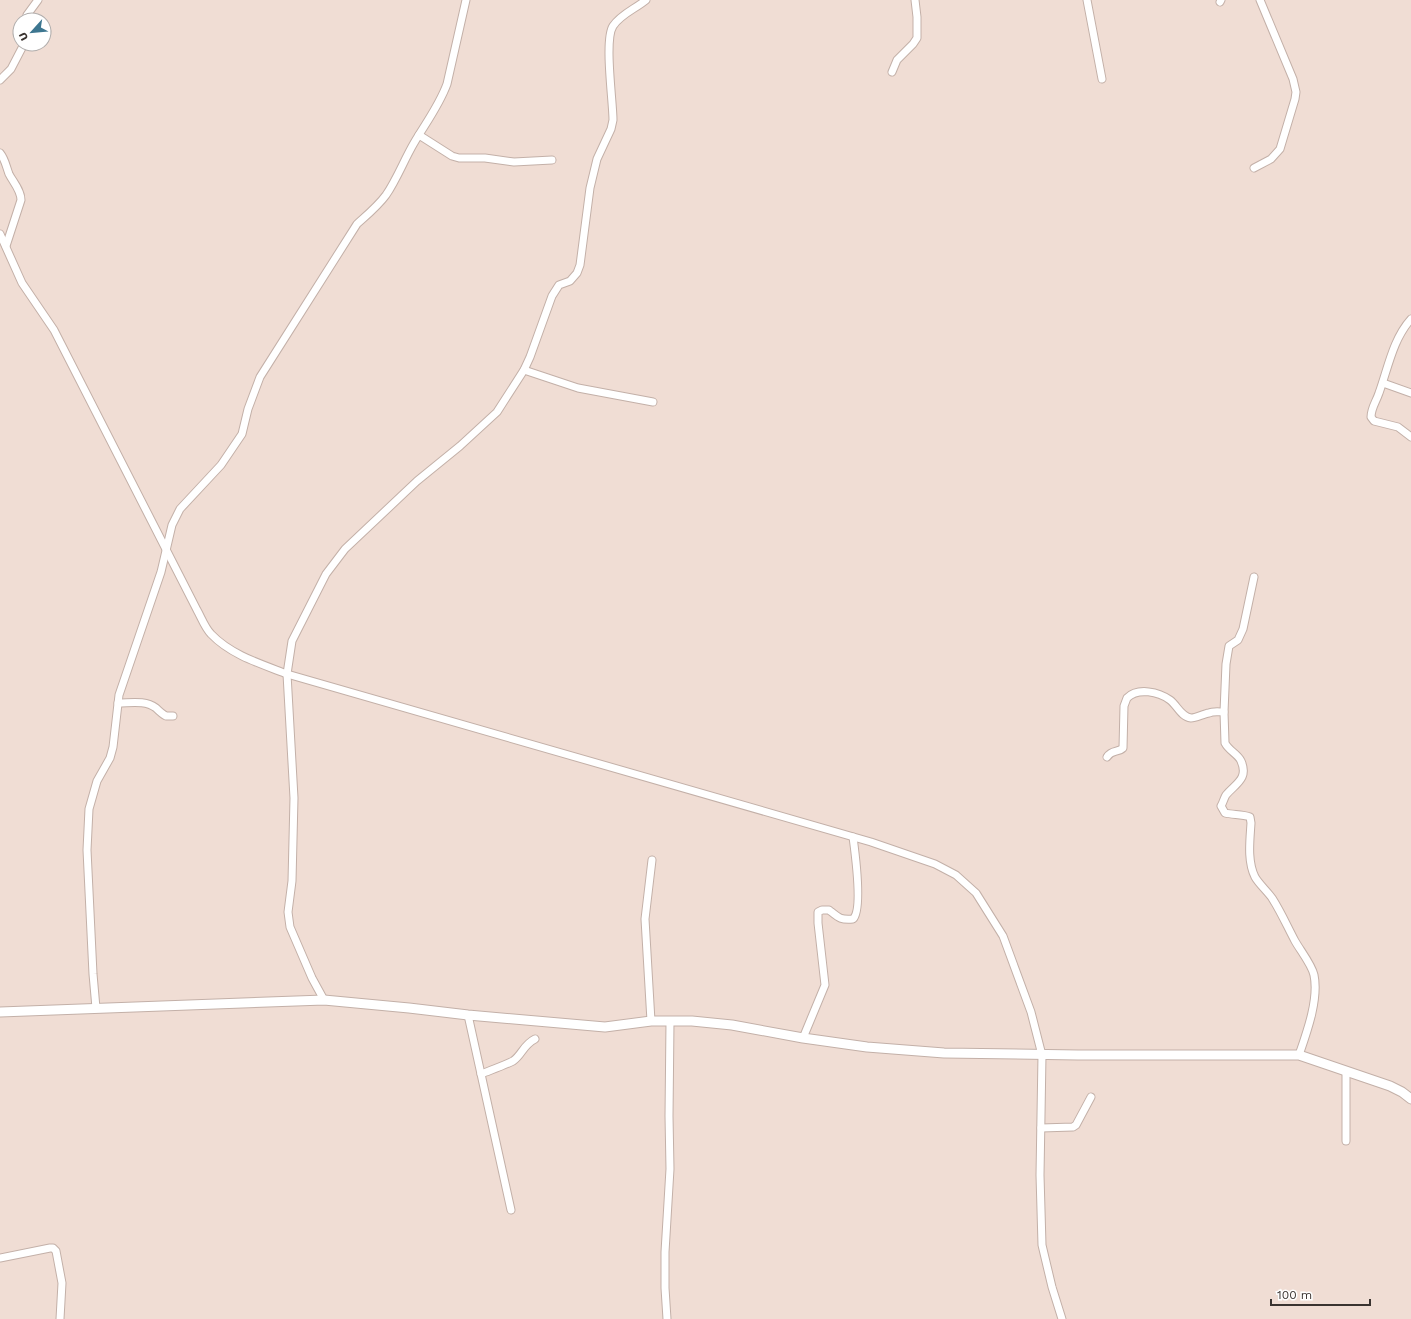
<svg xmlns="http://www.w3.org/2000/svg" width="1411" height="1319" font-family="'Work Sans',sans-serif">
  <rect width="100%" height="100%" fill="#f0ddd4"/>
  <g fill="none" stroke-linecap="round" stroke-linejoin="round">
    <defs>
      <g id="minor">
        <polyline points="1087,0 1102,79"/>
        <polyline points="1220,2 1221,0"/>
        <polyline points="26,20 27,15 38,0"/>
        <polyline points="892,72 897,60 913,44 917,38 917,17 915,0"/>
        <polyline points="0,80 11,69 24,44"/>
        <polyline points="419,135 452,156 459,158 485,158 514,162 552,160"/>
        <path d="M0 153C5 159 6 166 9 174 13 182 21 190 21 200L6 246"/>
        <polyline points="1254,168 1271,159 1280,149 1295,99 1296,92 1293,79 1260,0"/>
        <path d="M0 234 22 283 54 330 197 610C201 617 205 628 211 634 231 655 261 664 287 674L871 842 935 864 956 875 976 893 1003 936 1031 1012 1042 1055 1040 1175 1042 1245 1052 1287 1062 1319"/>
        <path d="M1411 319C1393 339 1388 368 1379 393 1376 402 1371 408 1371 417L1374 421 1398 427 1411 437"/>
        <polyline points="524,370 578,388 653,402"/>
        <polyline points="1383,383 1411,393"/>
        <path d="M1254 577 1243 629 1238 640 1229 646 1226 664 1224 712 1225 743C1229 751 1238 754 1241 761 1249 779 1235 784 1226 795 1224 798 1223 803 1221 806L1225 813C1233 815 1242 814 1250 817L1251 823C1250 840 1247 861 1255 877 1259 884 1267 891 1272 898 1281 912 1287 926 1295 941 1300 950 1312 965 1314 975 1319 999 1307 1032 1299 1055"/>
        <path d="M118 703C131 703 145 700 156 708 159 711 162 714 166 716H173"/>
        <path d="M1107 757C1112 749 1118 753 1123 748L1124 706 1127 698C1138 687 1159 692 1170 700 1177 705 1181 717 1191 718 1196 718 1203 714 1209 713 1213 711 1219 712 1224 712"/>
        <path d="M324 1000 312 978 290 927 288 912 292 881 294 798 287 674 292 641 326 574 345 549 417 481 460 446 497 412 524 370 530 357 552 296 559 285 570 281 577 273 580 265 590 188 597 159 611 129 613 120C613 101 604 40 613 26 621 14 635 9 646 0"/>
        <path d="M96 1008 93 974 87 850 89 809 97 781 110 758 113 747 119 695 161 572 172 525 180 509 221 465 242 434 248 409 260 377 357 224C367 215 378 206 386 195 397 179 404 160 414 143 425 124 439 106 447 84L466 0"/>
        <polyline points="468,1015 511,1210"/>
        <polyline points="651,1021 645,919 652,860"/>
        <path d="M803 1038 825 985 818 923V912L822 910H829C839 918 840 920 853 919 863 910 855 852 853 837"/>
        <polyline points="1346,1071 1346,1141"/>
        <path d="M481 1074C491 1070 503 1066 513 1061 522 1055 523 1045 535 1039"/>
        <polyline points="1041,1128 1073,1127 1076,1125 1091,1097"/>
        <polyline points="0,1258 50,1248 53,1248 56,1251 62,1283 60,1319"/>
        <polyline points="667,1319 665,1288 665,1252 670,1169 669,1116 670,1022"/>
      </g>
      <polyline id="tertiary" points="0,1012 324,1000 409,1008 468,1015 605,1027 651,1021 692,1021 732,1025 803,1038 867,1047 944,1053 1078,1055 1299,1055 1390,1086 1402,1092 1411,1099"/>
    </defs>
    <use href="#minor" stroke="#c3b0a8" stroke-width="9"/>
    <use href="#tertiary" stroke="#c3b0a8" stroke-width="11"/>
    <use href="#minor" stroke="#fff" stroke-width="7"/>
    <use href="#tertiary" stroke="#fff" stroke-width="9"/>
  </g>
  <g transform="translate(32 32) rotate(243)"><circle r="19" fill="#ffffff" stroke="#b0adac"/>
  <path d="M0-3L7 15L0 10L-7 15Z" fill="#3d7690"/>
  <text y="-6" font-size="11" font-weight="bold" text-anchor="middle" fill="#3a3330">U</text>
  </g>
  <path d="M1271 1299v6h99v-6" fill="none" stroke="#3a3330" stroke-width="2"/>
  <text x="1277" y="1299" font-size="12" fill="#3a3330" stroke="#ffffff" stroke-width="3" paint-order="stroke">100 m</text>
</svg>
